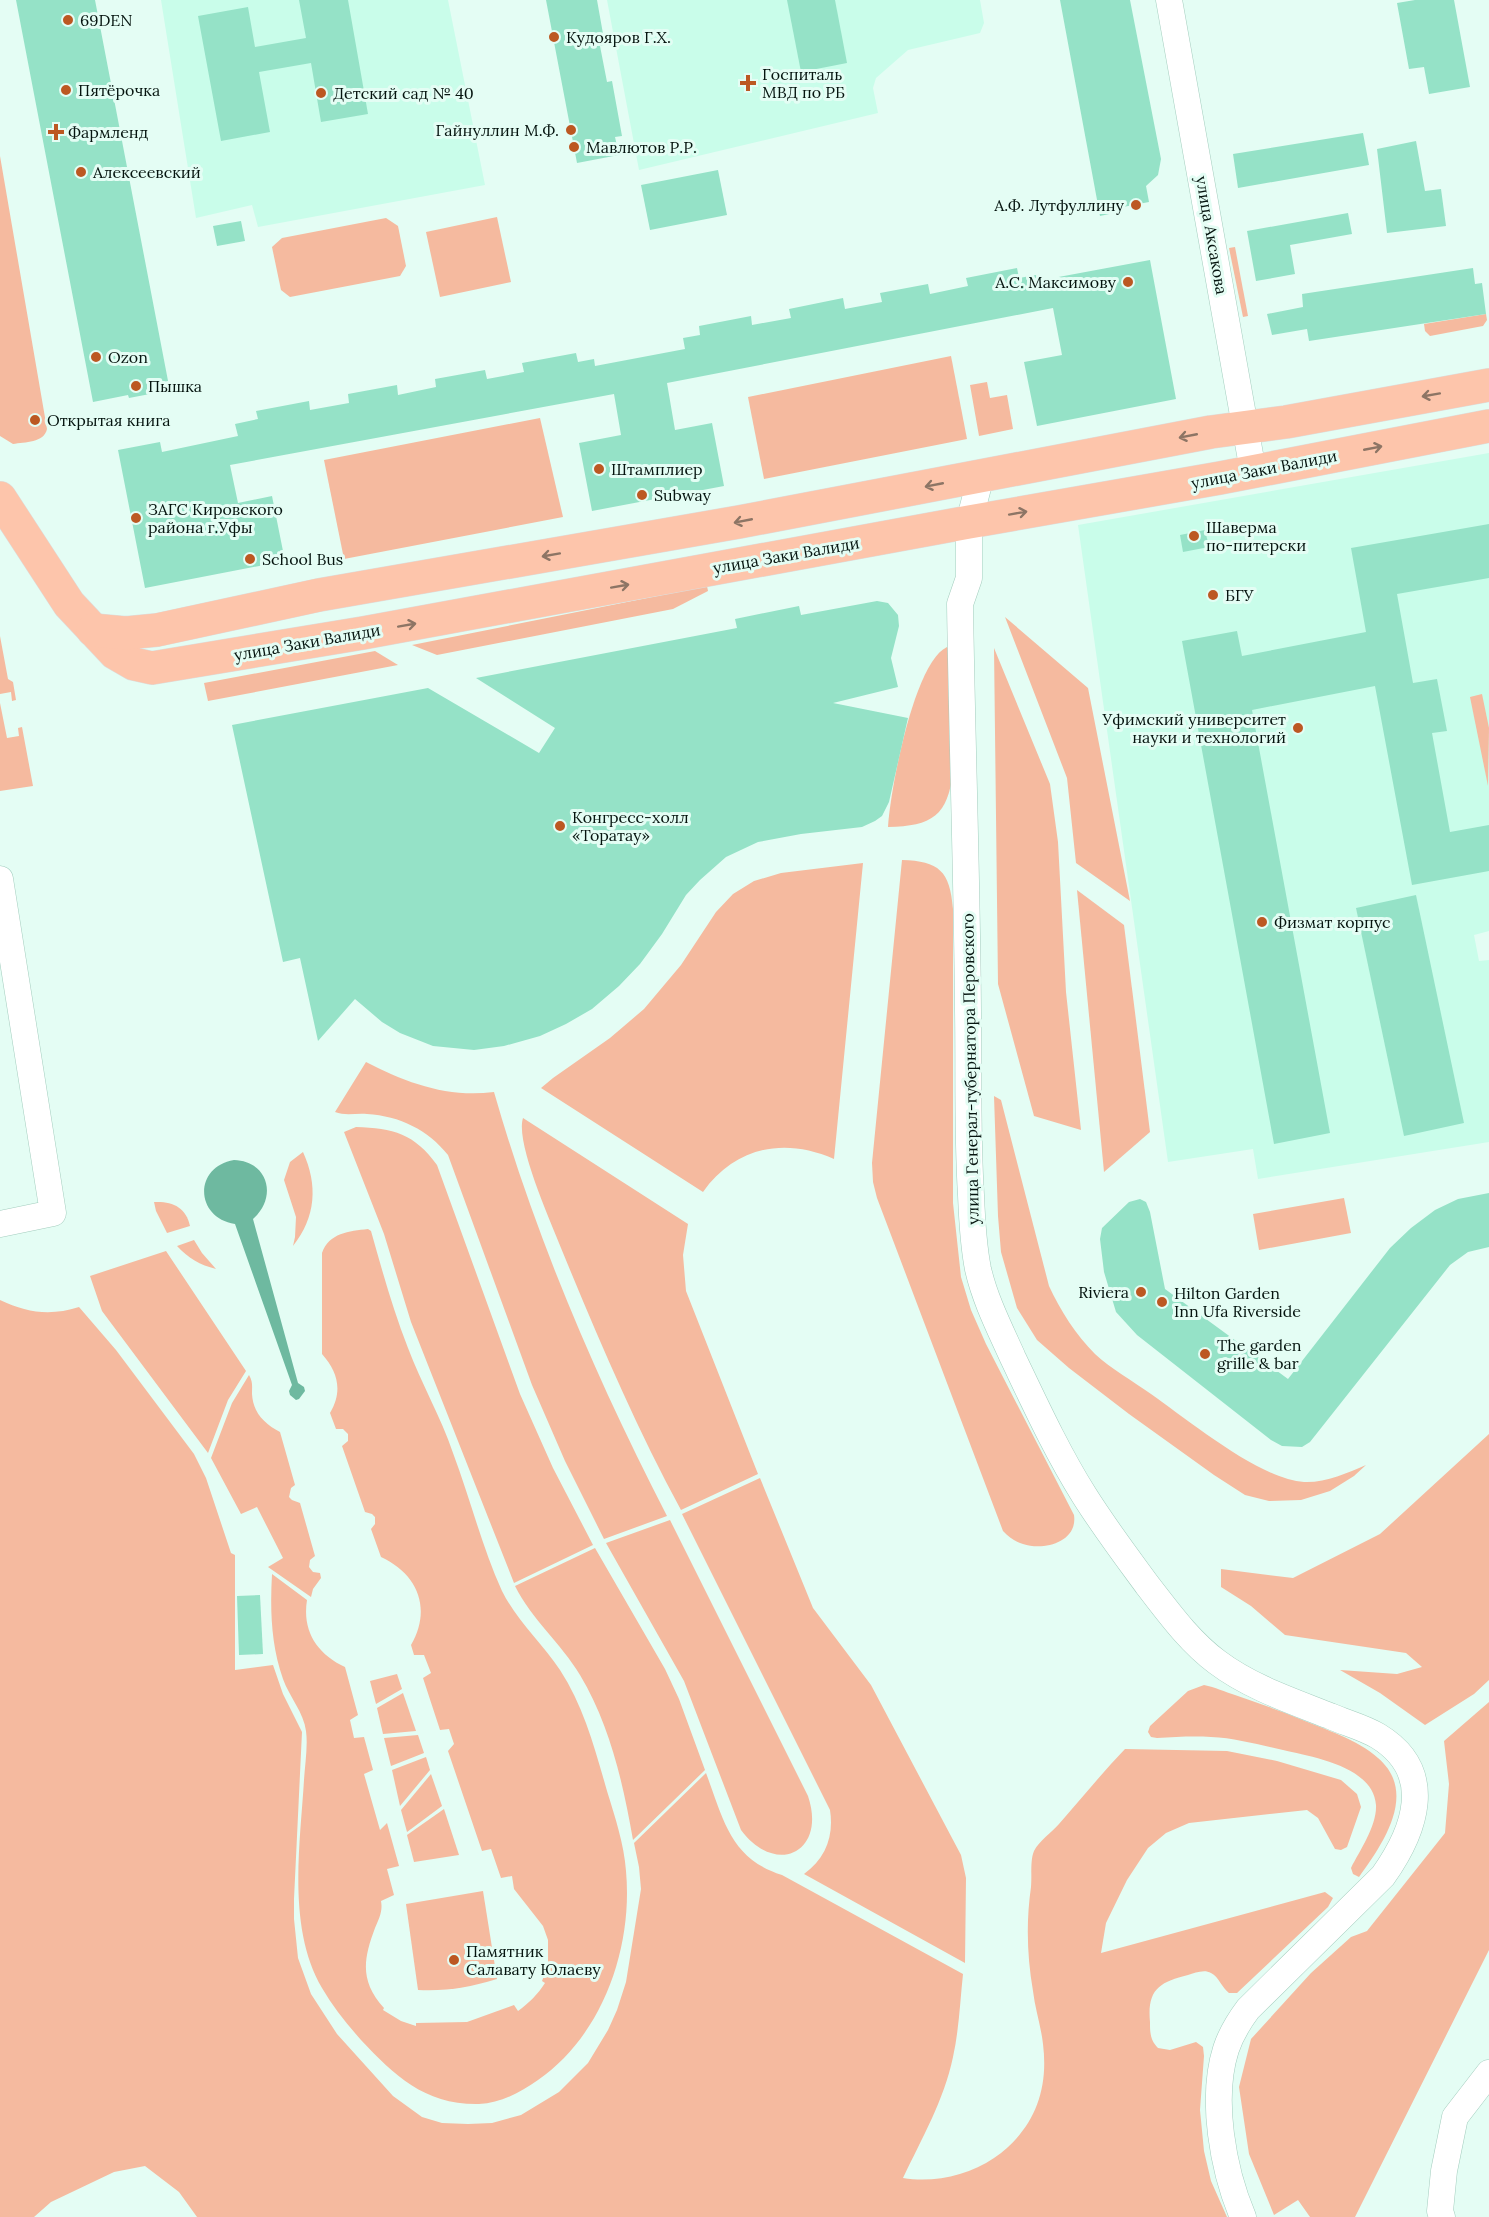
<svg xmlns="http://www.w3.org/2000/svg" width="1489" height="2217" font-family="Lora,serif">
  <rect width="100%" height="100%" fill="#e4fdf4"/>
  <g fill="#c9fdea">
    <polygon points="161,0 448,0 485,185 258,227 252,205 196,218"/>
    <polygon points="607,0 980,0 984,23 980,33 908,50 876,78 873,88 878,113 639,170"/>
    <polygon points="1489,453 1489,931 1474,935 1479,961 1489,960 1489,1142 1258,1179 1253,1149 1168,1162 1078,525"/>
  </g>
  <g fill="#f5ba9f">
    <path d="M0 156 47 429C44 443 25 442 13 444L0 436Z"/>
    <polygon points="497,217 511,282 440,297 426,232"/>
    <polygon points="386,218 398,226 406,266 400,276 290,297 281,290 272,247 282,238"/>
    <polygon points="1235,247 1248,316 1243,317 1229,248"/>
    <polygon points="1486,314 1487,320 1483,326 1430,336 1425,331 1424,324"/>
    <polygon points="951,356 967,439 764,479 748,397"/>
    <polygon points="987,382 990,398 1007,395 1013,429 979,436 970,385"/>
    <polygon points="540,418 563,517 344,559 324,460"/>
    <polygon points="707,586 708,591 673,609 437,655 412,645"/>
    <polygon points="1005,617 1088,688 1130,901 1076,863 1067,778"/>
    <polygon points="0,636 8,679 13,682 16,700 12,701 11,692 0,694"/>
    <path d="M947 647 949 649 953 771C948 816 932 826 888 827 890 791 914 662 947 647Z"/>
    <polygon points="994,648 1050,784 1058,842 1066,992 1081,1130 1034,1116 998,984"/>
    <polygon points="375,651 398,665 208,701 204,683"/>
    <polygon points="1482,694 1489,728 1488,786 1470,697"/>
    <polygon points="0,703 7,738 19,736 18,728 22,727 33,786 0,791"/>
    <path d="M902 860C939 861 950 871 953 909V1203L961 1277 971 1310 986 1344 1074 1515C1078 1542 1044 1551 1023 1544 1015 1542 1009 1537 1003 1531L877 1198 873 1182 872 1163Z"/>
    <path d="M863 863 834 1159C784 1137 735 1147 703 1192L541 1088 553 1078 610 1038 644 1009 681 965 716 912 733 894 754 881 781 873Z"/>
    <polygon points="1077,890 1124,925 1150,1132 1104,1172"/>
    <path d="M366 1062C407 1083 447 1098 494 1092 536 1239 597 1380 667 1516L604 1539 565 1461 532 1385 448 1155C428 1130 400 1116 367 1114 356 1113 345 1116 335 1112Z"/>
    <path d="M994 1096 1001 1100 1049 1286C1060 1310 1076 1335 1095 1354 1111 1369 1133 1381 1151 1394 1188 1420 1261 1480 1304 1482 1325 1483 1347 1473 1366 1465L1354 1476 1330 1491 1301 1500 1269 1501 1245 1495 1214 1475 1129 1414 1069 1368 1037 1340 1017 1308 1001 1252 998 1216Z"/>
    <path d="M523 1118 688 1224 683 1255 686 1291 758 1474 681 1510C635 1425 598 1338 561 1248 551 1222 515 1143 523 1118Z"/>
    <path d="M356 1127C393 1128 415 1134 437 1165L520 1394 553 1468 593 1545 514 1583 411 1322 384 1234 344 1132Z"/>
    <path d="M303 1152C318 1185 316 1217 293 1246L295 1237 296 1217 284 1180 290 1162Z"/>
    <polygon points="1344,1198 1351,1233 1259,1250 1253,1214"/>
    <path d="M154 1202C172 1201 186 1207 190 1226L167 1233 156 1211Z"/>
    <path d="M368 1229 371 1231C382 1270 393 1310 408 1348 421 1383 441 1417 453 1453 470 1498 482 1547 502 1591 517 1621 542 1643 560 1670 584 1707 595 1749 607 1791 615 1817 624 1844 626 1871 633 1947 603 2035 538 2080 521 2092 501 2103 479 2104 425 2105 395 2076 361 2040 347 2024 333 2007 322 1988 287 1928 300 1846 304 1780 305 1764 308 1746 306 1731 304 1713 289 1696 283 1679 271 1645 270 1610 272 1574L307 1600C302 1631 317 1654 345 1667L358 1715 350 1720 354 1738 364 1737 373 1770 364 1774 380 1830 387 1823 399 1866 387 1869 394 1895 381 1901C383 1911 379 1919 375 1928 363 1960 360 1981 384 2008L383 2010 401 2021 416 2026V2023L467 2022 514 2005 518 2011C529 2003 538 1994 545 1983L542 1981 548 1965V1940L543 1926 514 1889 512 1876 501 1878 491 1849 482 1851 448 1751 454 1744 449 1729 440 1730 423 1678 431 1673 424 1655H414L411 1645C432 1609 418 1574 381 1557L371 1529 375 1524V1517L372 1514 365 1512 342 1446 348 1441V1434L343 1429H336L330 1413C343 1391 338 1372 322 1354V1253C329 1233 349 1231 368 1229Z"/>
    <path d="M194 1240 202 1253 216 1269C200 1265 188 1258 177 1246Z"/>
    <polygon points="166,1251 246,1371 228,1400 208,1453 102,1311 90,1276"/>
    <path d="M0 1300C27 1313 51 1316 79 1307L116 1350 194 1454 206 1478 231 1553 235 1555V1670L273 1665 283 1694 302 1732 294 1899V1919L298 1958 311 1994 337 2034 393 2096 422 2117 442 2123 468 2124 492 2123 521 2115 559 2092 588 2063 608 2030 617 2010 626 1982 641 1889 639 1867 634 1843 706 1773C723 1818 730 1859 782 1875L963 1974C960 2002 959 2030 953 2057 944 2100 922 2138 903 2178 933 2183 968 2176 994 2158 1033 2131 1049 2092 1043 2044 1041 2026 1035 2009 1033 1991 1027 1956 1026 1922 1031 1887 1032 1876 1030 1860 1034 1851 1039 1841 1052 1832 1059 1824 1081 1799 1102 1773 1125 1749L1227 1751 1277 1761 1341 1780 1357 1794 1361 1807 1347 1847 1341 1850 1335 1849 1318 1818 1307 1810 1189 1823 1166 1833 1148 1848 1127 1880 1106 1923 1101 1953 1325 1892 1333 1898 1328 1907 1237 1993H1229C1222 1988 1219 1977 1211 1973 1204 1969 1195 1973 1188 1975 1159 1982 1147 1990 1150 2022 1150 2032 1150 2040 1158 2048L1170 2050 1196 2042 1203 2047 1204 2056 1200 2110 1204 2151 1211 2181 1227 2217H197L179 2192 145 2166 114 2172 51 2202 34 2217H0Z"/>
    <path d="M249 1375C253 1382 252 1386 252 1394 253 1413 265 1424 280 1432L295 1485 291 1488 289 1497 292 1500 300 1503 315 1556 310 1560 309 1567 313 1572 320 1573 321 1578 313 1589 311 1597 268 1567 283 1558 257 1507 241 1514 211 1458 232 1403Z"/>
    <polygon points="1489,1434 1489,1680 1474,1694 1425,1725 1380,1693 1340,1670 1397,1674 1422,1667 1406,1653 1285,1635 1251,1606 1221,1587 1221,1569 1293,1578 1380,1534"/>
    <path d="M760 1478 813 1608 871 1685 961 1855 966 1878 965 1963 804 1874C826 1858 834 1836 830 1810L682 1514Z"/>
    <path d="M670 1520 808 1796C827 1852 776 1877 741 1830L684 1681 606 1543Z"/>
    <path d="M595 1548 665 1669 679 1699 705 1770 633 1840C623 1783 610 1725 580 1675 561 1643 532 1620 515 1586Z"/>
    <polygon points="397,1674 402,1689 376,1704 370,1681"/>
    <path d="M1204 1685C1215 1687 1225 1692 1235 1695 1257 1703 1279 1710 1300 1719 1326 1730 1357 1739 1378 1758 1419 1793 1382 1845 1359 1877L1353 1874 1351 1868C1360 1850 1377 1826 1376 1805 1373 1766 1312 1757 1283 1750 1259 1745 1236 1738 1211 1737 1193 1736 1175 1737 1157 1738L1151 1737 1148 1732 1150 1726 1188 1691Z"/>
    <polygon points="403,1693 416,1731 383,1734 377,1708"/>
    <polygon points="1489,1702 1489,1950 1355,2217 1310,2217 1298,2200 1274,2215 1249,2154 1239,2087 1251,2039 1311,1973 1351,1937 1367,1931 1445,1833 1449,1784 1444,1741"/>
    <polygon points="418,1735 424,1753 391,1766 384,1738"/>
    <polygon points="426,1757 430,1770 400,1806 392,1770"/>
    <polygon points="431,1774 442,1806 407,1832 401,1810"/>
    <polygon points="444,1809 459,1855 414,1862 407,1835"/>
    <path d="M483 1891 497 1979C467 1988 449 1991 418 1990L406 1904Z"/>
  </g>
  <path fill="#6eb9a0" d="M234 1160C268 1161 278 1197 253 1219L298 1383 304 1387 305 1391 299 1399 296 1400 290 1395 289 1391 292 1385 235 1224C195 1218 193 1167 234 1160Z"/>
  <g fill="#95e2c7">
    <polygon points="16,0 95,0 169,386 149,390 150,394 129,398 128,395 93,402"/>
    <polygon points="299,0 348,0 368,114 321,122 311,63 259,72 270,132 221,141 198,16 248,7 255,47 306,38"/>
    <polygon points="546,0 597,0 605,45 600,46 607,82 612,81 622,136 615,137 619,155 577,163"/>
    <polygon points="787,0 835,0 847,63 801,72"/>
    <polygon points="1060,0 1130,0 1161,159 1158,175 1146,186 1149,202 1123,207 1123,211 1100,216"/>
    <polygon points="1415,0 1454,0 1470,87 1429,94 1424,67 1409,69 1397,3"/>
    <polygon points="1363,133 1369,165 1238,188 1233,154"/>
    <polygon points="1416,141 1425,191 1441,189 1446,226 1387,233 1377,149"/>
    <polygon points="718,170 727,215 650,230 641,185"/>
    <polygon points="1348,213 1352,234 1290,245 1295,274 1256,281 1247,231"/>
    <polygon points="241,221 245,241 217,246 213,226"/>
    <polygon points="1150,260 1176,399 1037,426 1024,362 1062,355 1053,308 667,383 675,430 712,423 724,486 592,511 579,443 621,435 614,394 230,465 238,503 272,496 285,561 145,588 118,450 160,442 162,452 238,436 235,424 258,419 256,411 309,401 310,410 349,403 348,394 397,385 398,395 436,387 435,379 485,370 487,379 524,372 522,363 576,353 578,362 594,359 595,366 685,349 683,338 700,335 699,326 751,316 752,325 791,318 789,309 843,298 845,309 882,302 880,293 928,284 930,294 968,286 966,278 1017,268 1019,278 1036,275 1037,281"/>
    <polygon points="1473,268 1475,284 1482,283 1486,314 1309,341 1307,329 1272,335 1267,314 1303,307 1302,294"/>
    <polygon points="1489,524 1489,578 1397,594 1413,683 1437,679 1447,731 1432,733 1450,832 1489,825 1489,871 1412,885 1375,686 1252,710 1330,1133 1274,1144 1182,641 1237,631 1242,656 1366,632 1351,548"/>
    <polygon points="1205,530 1209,547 1183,552 1180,535"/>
    <polygon points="877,601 888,603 898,615 899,626 891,658 898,687 833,703 908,718 889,802 882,816 875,821 862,827 801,834 758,842 726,857 700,880 686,895 662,934 640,964 619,986 592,1009 566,1024 540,1036 504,1046 474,1050 433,1046 400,1033 382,1022 355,999 318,1041 300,958 283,962 232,725 428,688 539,753 555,728 476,678 737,628 735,619 799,606 801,615"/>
    <polygon points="1416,895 1464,1123 1404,1136 1356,908"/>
    <polygon points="1489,1193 1489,1247 1468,1252 1450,1265 1310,1442 1302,1447 1282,1446 1271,1440 1137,1335 1116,1312 1104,1272 1100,1239 1102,1228 1129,1202 1140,1199 1146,1202 1150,1212 1165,1289 1288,1379 1390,1248 1411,1228 1435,1210 1458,1199"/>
    <polygon points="260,1595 263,1654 239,1655 237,1596"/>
  </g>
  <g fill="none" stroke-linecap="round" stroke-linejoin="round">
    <defs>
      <g id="minor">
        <polyline points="1169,0 1253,471"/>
        <path d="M981 476 969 522V578L960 604C962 740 967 875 968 1011 969 1072 967 1134 971 1195 972 1220 973 1244 978 1269 985 1300 1000 1329 1013 1358 1035 1404 1057 1452 1084 1495 1104 1527 1126 1556 1148 1586 1169 1613 1189 1641 1217 1662 1250 1687 1292 1701 1330 1716 1346 1723 1363 1727 1378 1736 1437 1772 1415 1831 1383 1876L1248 2009C1239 2021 1231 2034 1226 2049 1210 2099 1223 2170 1243 2217"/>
        <polyline points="0,879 53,1213 0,1224"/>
        <polyline points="1442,2217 1440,2211 1444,2171 1455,2117 1489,2073"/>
      </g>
      <g id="major">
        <polyline points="0,498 69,604 115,653 134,664 152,668 363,633 969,522 1220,478 1489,426"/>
        <polyline points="93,630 126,633 157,630 319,595 739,522 1211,432 1286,422 1489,385"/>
      </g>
    </defs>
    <use href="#minor" stroke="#a3cdbe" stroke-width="27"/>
    <use href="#major" stroke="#dcdedd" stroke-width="34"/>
    <use href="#minor" stroke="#fff" stroke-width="26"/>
    <use href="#major" stroke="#fdc5ab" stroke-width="33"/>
  </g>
  <defs><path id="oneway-shaft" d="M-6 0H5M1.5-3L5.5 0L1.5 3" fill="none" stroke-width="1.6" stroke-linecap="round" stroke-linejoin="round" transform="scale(1.5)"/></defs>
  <g stroke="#8d7565">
    <use href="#oneway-shaft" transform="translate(1431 395) rotate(170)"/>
    <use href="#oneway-shaft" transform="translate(1188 436) rotate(169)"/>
    <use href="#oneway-shaft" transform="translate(1373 448) rotate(-11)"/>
    <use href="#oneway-shaft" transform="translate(934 485) rotate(169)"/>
    <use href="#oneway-shaft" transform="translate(1018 513) rotate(-10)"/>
    <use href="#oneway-shaft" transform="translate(743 521) rotate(169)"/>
    <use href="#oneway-shaft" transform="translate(551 555) rotate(170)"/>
    <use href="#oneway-shaft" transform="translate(620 586) rotate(-10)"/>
    <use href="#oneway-shaft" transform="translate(407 625) rotate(-10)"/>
  </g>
  <g fill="#bc5822" stroke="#e4fdf4" stroke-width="2">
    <circle cx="68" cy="20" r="6"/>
    <circle cx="554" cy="37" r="6"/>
    <path d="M745 74h6v6h6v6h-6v6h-6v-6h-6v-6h6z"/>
    <circle cx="66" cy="90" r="6"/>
    <circle cx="321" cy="93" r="6"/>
    <circle cx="571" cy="130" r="6"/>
    <path d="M53 123h6v6h6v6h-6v6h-6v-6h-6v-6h6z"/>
    <circle cx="574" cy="147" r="6"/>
    <circle cx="81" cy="172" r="6"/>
    <circle cx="1136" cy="205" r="6"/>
    <circle cx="1128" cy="282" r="6"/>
    <circle cx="96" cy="357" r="6"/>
    <circle cx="136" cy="386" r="6"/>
    <circle cx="35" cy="420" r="6"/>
    <circle cx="599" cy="469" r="6"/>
    <circle cx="642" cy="495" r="6"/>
    <circle cx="136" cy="518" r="6"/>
    <circle cx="1194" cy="536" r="6"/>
    <circle cx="250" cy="559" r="6"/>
    <circle cx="1213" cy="595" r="6"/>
    <circle cx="1298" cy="728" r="6"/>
    <circle cx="560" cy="826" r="6"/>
    <circle cx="1262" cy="922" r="6"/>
    <circle cx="1141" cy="1292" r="6"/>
    <circle cx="1162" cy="1302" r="6"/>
    <circle cx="1205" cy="1354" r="6"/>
    <circle cx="454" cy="1960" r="6"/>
  </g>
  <g text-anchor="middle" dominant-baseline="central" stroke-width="6" stroke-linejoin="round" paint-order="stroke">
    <g font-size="16" fill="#05140f" stroke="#e4fdf4" text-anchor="start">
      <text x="80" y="20">69DEN</text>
      <text x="566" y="37">Кудояров Г.Х.</text>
      <text x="762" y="74">Госпиталь<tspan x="762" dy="18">МВД по РБ</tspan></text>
      <text x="78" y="90">Пятёрочка</text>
      <text x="333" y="93">Детский сад № 40</text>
      <text x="559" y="130" text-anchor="end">Гайнуллин М.Ф.</text>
      <text x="68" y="132">Фармленд</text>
      <text x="586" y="147">Мавлютов Р.Р.</text>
      <text x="93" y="172">Алексеевский</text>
      <text x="1124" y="205" text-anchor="end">А.Ф. Лутфуллину</text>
      <text x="1116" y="282" text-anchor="end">А.С. Максимову</text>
      <text x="108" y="357">Ozon</text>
      <text x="148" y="386">Пышка</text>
      <text x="47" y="420">Открытая книга</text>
      <text x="611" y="469">Штамплиер</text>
      <text x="654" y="495">Subway</text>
      <text x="148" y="509">ЗАГС Кировского<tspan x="148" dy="18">района г.Уфы</tspan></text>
      <text x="1206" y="527">Шаверма<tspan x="1206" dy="18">по-питерски</tspan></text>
      <text x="262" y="559">School Bus</text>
      <text x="1225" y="595">БГУ</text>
      <text x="1286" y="719" text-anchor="end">Уфимский университет<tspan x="1286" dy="18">науки и технологий</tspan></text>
      <text x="572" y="817">Конгресс-холл<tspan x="572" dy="18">«Торатау»</tspan></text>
      <text x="1274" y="922">Физмат корпус</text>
      <text x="1129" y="1292" text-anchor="end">Riviera</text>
      <text x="1174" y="1293">Hilton Garden<tspan x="1174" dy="18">Inn Ufa Riverside</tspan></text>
      <text x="1217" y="1345">The garden<tspan x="1217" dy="18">grille &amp; bar</tspan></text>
      <text x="466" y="1951">Памятник<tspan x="466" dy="18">Салавату Юлаеву</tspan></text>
    </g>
    <g font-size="16" fill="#05140f" stroke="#e4fdf4">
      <text transform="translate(1212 235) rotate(80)">улица Аксакова</text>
      <text transform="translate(1264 469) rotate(-11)">улица Заки Валиди</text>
      <text transform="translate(786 555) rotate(-10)">улица Заки Валиди</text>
      <text transform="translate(307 642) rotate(-10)">улица Заки Валиди</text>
      <text transform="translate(970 1069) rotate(-91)">улица Генерал-губернатора Перовского</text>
    </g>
  </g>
</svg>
